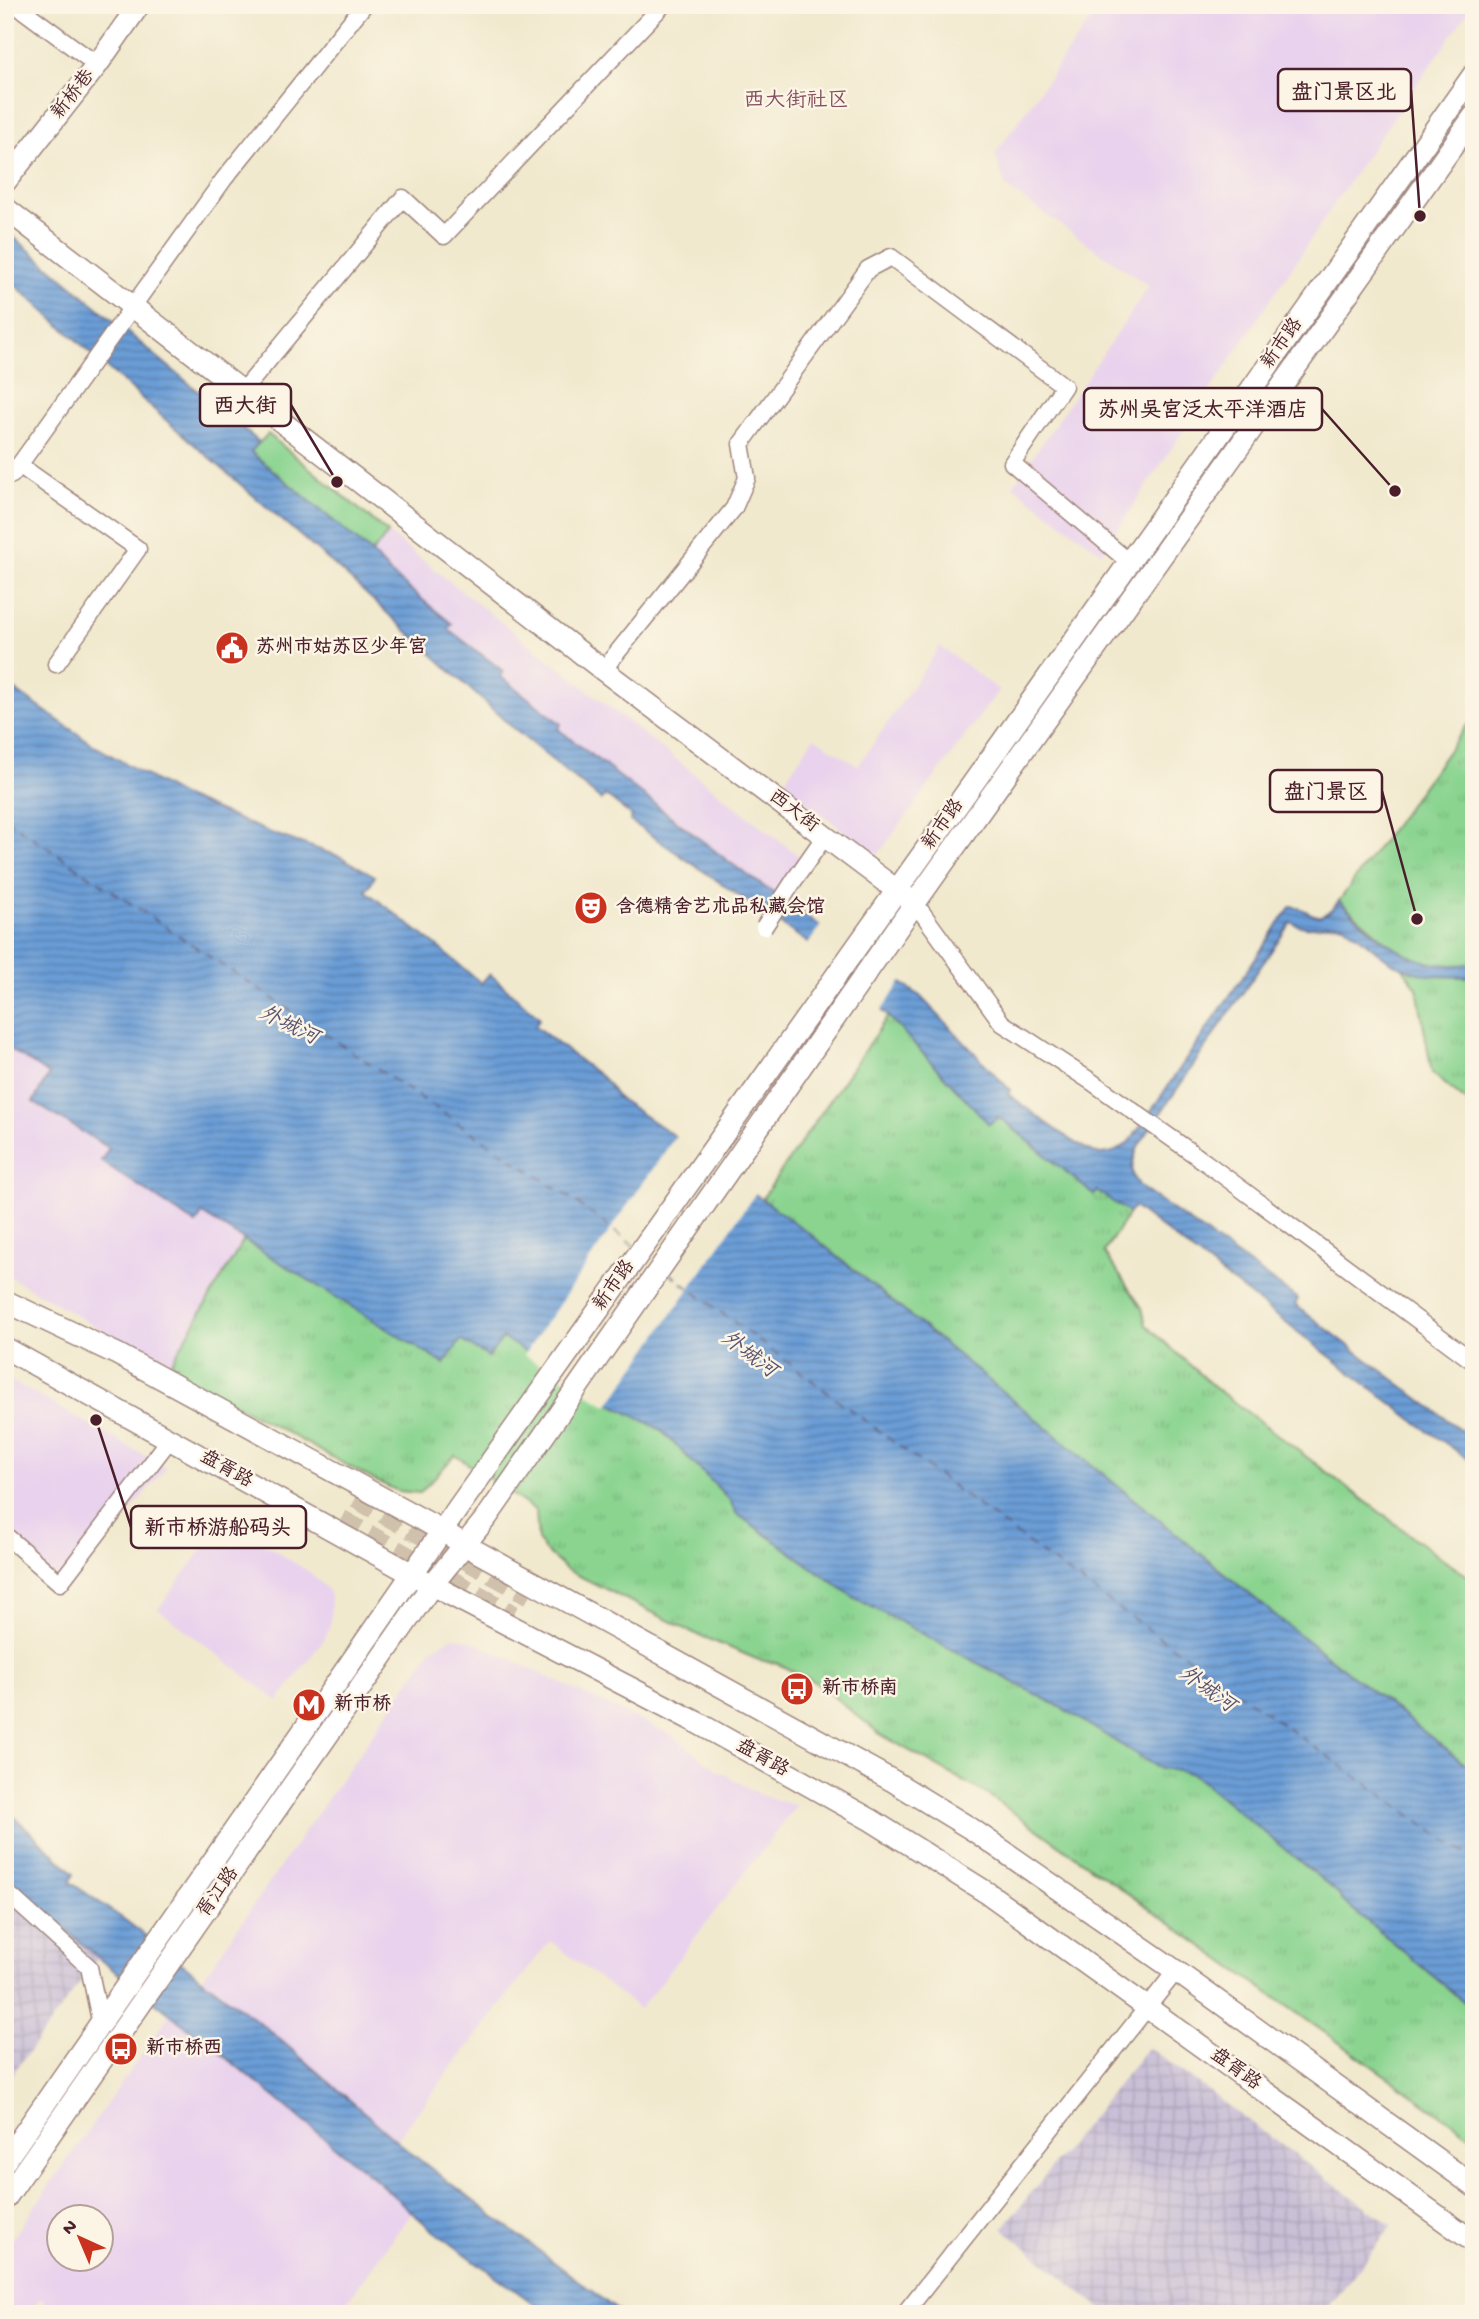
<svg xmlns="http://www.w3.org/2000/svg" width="1479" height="2319" font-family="'Gochi Hand','LXGW WenKai TC',sans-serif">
  <defs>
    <pattern id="industrial-grid" width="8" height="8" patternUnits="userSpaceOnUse" patternTransform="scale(1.75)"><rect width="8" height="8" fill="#c9bfd7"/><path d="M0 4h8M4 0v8" fill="none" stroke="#aea4b9"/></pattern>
    <pattern id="park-tufts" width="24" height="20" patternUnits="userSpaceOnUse" patternTransform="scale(1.75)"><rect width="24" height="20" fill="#8ad490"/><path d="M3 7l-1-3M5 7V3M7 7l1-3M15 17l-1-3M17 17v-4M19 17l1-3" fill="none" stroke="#79b67c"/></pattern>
    <pattern id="water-rules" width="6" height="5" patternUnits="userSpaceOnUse" patternTransform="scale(1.75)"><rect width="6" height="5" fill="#6a9dd6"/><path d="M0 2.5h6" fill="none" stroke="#597fae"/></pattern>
  </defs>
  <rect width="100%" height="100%" fill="#fcf5e5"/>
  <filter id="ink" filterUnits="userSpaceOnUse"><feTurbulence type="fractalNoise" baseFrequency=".0143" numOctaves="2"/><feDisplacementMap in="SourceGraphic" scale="14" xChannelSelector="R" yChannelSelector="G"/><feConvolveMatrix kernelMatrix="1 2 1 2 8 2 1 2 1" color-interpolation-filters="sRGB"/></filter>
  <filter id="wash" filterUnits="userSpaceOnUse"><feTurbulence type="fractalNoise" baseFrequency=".00686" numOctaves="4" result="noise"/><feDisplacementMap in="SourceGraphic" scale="28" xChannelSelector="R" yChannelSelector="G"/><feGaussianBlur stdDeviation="1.57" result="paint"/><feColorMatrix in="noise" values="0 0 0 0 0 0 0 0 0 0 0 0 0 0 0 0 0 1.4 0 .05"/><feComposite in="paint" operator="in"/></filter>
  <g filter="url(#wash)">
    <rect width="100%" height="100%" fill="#f1e9ce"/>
    <g fill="#e9d2ed" fill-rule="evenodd">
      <polygon points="1101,5 1473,5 1360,165 1102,553 1013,486 1149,286 1006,187 995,154"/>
      <polygon points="388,533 800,857 776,896 557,729 561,724 500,675 503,670 448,628 451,623 390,573 372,553"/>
      <polygon points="940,646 999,690 877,856 782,784 814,737 858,766"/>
      <polygon points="5,1046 50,1074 33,1102 110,1148 101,1161 196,1224 202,1214 244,1240 168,1368 5,1274"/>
      <polygon points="5,1377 166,1468 65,1588 11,1547 5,1553"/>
      <polygon points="225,1520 311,1573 327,1589 331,1599 330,1626 325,1638 278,1701 158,1609"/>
      <polygon points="452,1637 469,1640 673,1736 717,1770 761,1795 796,1806 640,2009 550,1941 396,2140 269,2030 202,1979 432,1649"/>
      <path d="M170 2014 376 2180 412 2212 338 2314H265L252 2305 246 2314H62L40 2298 29 2314H5V2249ZM60 2218H102V2260H60Z"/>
    </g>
    <g fill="url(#industrial-grid)">
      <polygon points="5,1877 98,1958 5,2084"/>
      <polygon points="1148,2047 1392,2226 1323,2314 1107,2314 1003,2228"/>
    </g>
    <polygon fill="#8ad490" stroke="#6a7a5e" stroke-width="2" points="268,434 388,533 372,553 250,452"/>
    <g fill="url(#park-tufts)" stroke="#6a7a5e" stroke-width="2">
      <polygon points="1474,723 1474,1108 1432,1073 1417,988 1402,967 1400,953 1339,901 1467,725"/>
      <polygon points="888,1016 989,1123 997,1118 1003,1120 1094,1195 1097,1190 1129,1213 1104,1252 1142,1308 1146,1325 1214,1387 1442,1559 1474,1580 1474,1771 1291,1628 810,1234 762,1199"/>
      <polygon points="244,1240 444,1364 461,1339 503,1337 607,1402 660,1429 730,1500 736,1513 855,1598 1062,1708 1157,1767 1193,1774 1336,1891 1343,1901 1474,2010 1474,2138 990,1796 880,1734 817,1683 776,1663 759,1660 694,1633 567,1570 544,1550 538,1540 536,1511 455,1455 420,1493 398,1491 374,1480 168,1368"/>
    </g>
    <g fill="url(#water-rules)" stroke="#5a5e80" stroke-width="2">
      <path d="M5 230 259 442 251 452 372 553 390 573 452 624 448 629 503 671 500 676 561 724 558 729 732 864 920 996 1010 1090 1008 1094C1026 1107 1083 1153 1101 1154 1112 1154 1123 1148 1131 1140L1291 906C1315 910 1316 929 1339 901 1380 939 1413 974 1474 963L1472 977C1443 977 1412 977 1387 959 1372 949 1359 935 1344 925 1325 921 1310 934 1291 922L1139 1145C1131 1163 1128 1176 1143 1189L1298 1299 1295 1305 1474 1440V1463L1417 1423 1134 1207 1129 1213 1097 1191 1094 1195 1003 1120 997 1118 989 1124 888 1016 814 947 630 821 632 816 605 795 601 800 514 729 340 570 168 422 5 276Z"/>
      <polygon points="5,683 95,746 182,796 271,833 341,857 375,876 366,891 438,947 481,983 490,974 540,1018 535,1026 605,1080 618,1098 682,1141 810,1234 1291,1628 1474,1771 1474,2010 1343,1901 1336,1891 1193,1774 1157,1767 1062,1708 855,1598 736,1513 730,1500 660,1429 607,1402 503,1338 488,1357 461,1340 444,1364 202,1214 196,1224 101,1161 109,1148 33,1102 49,1074 5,1046"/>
      <polygon points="5,1808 74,1873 70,1882 125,1920 269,2030 412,2154 622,2314 548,2314 431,2229 376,2180 223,2055 102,1961 5,1877"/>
    </g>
    <g fill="#f1e9ce">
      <polygon points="823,922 903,979 880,1013 807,946"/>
      <polygon points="677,1134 757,1191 608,1406 524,1355"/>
    </g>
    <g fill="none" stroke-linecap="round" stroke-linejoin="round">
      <g stroke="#57516f" stroke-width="2" stroke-dasharray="9 7" stroke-linecap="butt">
        <polyline points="5,819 573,1200 634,1246"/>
        <polyline points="669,1273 1049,1559 1474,1860"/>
      </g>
    </g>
  </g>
  <g filter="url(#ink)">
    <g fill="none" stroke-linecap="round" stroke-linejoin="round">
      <g stroke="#d0c1ad" stroke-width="21" stroke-dasharray="21 10" stroke-linecap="butt">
        <polyline points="356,1498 530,1595"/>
        <polyline points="341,1520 513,1615"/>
      </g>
      <defs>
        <g id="street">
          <polyline points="16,5 97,65"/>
          <polyline points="243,391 403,198 444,236 663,5"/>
          <polyline points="19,465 138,549 56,664"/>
          <polyline points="5,476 12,475 224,179 364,5"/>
          <polyline points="603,670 734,508 747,478 741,444 868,269 891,257 1064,386 1012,463 1129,562"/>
          <polyline points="795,879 825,836"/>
          <polyline points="915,903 1002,1023 1092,1082 1205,1162 1474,1362"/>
          <polyline points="5,1535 60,1583 170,1439"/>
          <polyline points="5,1891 89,1967 101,2025"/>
          <polyline points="904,2314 1176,1971"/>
        </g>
        <g id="secondary">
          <polyline points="5,182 97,65 139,5"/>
          <polyline points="5,208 603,670 907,898"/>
          <polyline points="5,1301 117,1354 443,1531 463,1544 893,1781 973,1830 1176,1971 1474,2186"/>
          <polyline points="5,1348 432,1585 696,1722 871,1820 989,1894 1474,2242"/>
          <polyline points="5,2161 460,1505 1003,741 1474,74"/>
          <polyline points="5,2199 432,1585 487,1517 915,903 1474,116"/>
        </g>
      </defs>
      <use href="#street" stroke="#9e847c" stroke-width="19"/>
      <use href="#secondary" stroke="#9e847c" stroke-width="24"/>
      <use href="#street" stroke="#fff" stroke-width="16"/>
      <use href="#secondary" stroke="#fff" stroke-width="21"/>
      <defs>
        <polyline id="street-bridge" points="764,927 795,879"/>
      </defs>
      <use href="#street-bridge" stroke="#9e847c" stroke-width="19" stroke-linecap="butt"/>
      <use href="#street-bridge" stroke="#fff" stroke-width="16"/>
    </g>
  </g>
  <defs>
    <symbol id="civic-disc" viewBox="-11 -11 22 22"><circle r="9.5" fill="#c8321e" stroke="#fcf5e5"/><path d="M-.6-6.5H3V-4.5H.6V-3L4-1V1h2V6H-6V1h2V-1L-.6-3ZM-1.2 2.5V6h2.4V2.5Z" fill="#fff"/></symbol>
    <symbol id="theatre-disc" viewBox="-11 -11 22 22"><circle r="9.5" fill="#c8321e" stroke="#fcf5e5"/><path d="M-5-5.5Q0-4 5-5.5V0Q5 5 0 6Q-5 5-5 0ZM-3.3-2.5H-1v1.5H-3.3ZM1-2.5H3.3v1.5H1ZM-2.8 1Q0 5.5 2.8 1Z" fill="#fff"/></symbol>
    <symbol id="bus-disc" viewBox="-11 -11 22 22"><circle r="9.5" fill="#c8321e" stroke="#fcf5e5"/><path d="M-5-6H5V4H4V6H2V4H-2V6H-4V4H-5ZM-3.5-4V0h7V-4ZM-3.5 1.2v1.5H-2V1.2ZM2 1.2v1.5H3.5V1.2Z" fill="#fff"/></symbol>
    <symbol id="metro-disc" viewBox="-11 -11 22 22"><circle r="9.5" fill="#c8321e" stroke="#fcf5e5"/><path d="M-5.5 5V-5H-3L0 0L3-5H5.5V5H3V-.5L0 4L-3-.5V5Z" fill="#fff"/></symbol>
  </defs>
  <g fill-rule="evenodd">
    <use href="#civic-disc" x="213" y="629" width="38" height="38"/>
    <use href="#theatre-disc" x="572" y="889" width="38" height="38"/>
    <use href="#bus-disc" x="778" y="1670" width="38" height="38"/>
    <use href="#metro-disc" x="290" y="1686" width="38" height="38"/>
    <use href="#bus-disc" x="102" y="2030" width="38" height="38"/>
  </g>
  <g text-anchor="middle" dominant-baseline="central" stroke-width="5" stroke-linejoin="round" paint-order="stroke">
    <g font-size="19" fill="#4a1f2b" stroke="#fcf5e5">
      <text transform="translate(74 95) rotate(-52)">新桥巷</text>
      <text transform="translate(1283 344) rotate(-55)">新市路</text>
      <text transform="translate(793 812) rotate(37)">西大街</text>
      <text transform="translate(944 825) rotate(-55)">新市路</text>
      <text transform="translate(615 1286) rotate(-55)">新市路</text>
      <text transform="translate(226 1470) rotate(29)">盘胥路</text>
      <text transform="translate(762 1759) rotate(29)">盘胥路</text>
      <text transform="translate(219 1893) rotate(-55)">胥江路</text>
      <text transform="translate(1235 2070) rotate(36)">盘胥路</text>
    </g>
    <g font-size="19" font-weight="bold" fill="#4a1f2b" stroke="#fcf5e5" text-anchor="start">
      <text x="256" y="648">苏州市姑苏区少年宫</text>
      <text x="616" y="908">含德精舍艺术品私藏会馆</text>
      <text x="822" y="1689">新市桥南</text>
      <text x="334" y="1705">新市桥</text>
      <text x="146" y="2049">新市桥西</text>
    </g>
    <g font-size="21" fill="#844f5e" stroke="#fcf5e5">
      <text x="796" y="102">西大街社区</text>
    </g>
    <g font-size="21" font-style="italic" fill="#57516f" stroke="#fcf5e5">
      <text transform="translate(288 1027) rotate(26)">外城河</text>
      <text transform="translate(748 1356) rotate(37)">外城河</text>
      <text transform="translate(1206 1691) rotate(36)">外城河</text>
    </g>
  </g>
  <path fill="none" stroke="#4a1f2b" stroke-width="2.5" d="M1420 216L1411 90M337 482L291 405M1395 491L1322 409M1417 919L1382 791M96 1420L131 1527"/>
  <g fill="#4a1f2b" stroke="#fcf5e5" stroke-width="2.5">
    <circle cx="1420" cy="216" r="7"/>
    <circle cx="337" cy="482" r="7"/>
    <circle cx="1395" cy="491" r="7"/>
    <circle cx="1417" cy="919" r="7"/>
    <circle cx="96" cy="1420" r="7"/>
  </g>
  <g fill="#fcf5e5" stroke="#4a1f2b" stroke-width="2.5">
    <rect x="1278" y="69" width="133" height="42" rx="7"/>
    <rect x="200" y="384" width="91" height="42" rx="7"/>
    <rect x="1084" y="388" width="238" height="42" rx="7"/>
    <rect x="1270" y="770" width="112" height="42" rx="7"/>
    <rect x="131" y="1506" width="175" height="42" rx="7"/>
  </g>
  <g font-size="21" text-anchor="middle" font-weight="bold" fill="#4a1f2b">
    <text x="1344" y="98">盘门景区北</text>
    <text x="245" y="412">西大街</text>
    <text x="1203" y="416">苏州吴宫泛太平洋酒店</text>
    <text x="1326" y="798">盘门景区</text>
    <text x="218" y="1534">新市桥游船码头</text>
  </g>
  <rect width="1479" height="2319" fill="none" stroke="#fcf5e5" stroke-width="28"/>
  <g transform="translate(80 2238) rotate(316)"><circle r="33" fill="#fcf5e5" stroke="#b59f9b" stroke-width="2"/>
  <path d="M0-5L12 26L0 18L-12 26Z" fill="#c8321e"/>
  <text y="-10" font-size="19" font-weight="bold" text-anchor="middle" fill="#4a1f2b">N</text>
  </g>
</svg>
